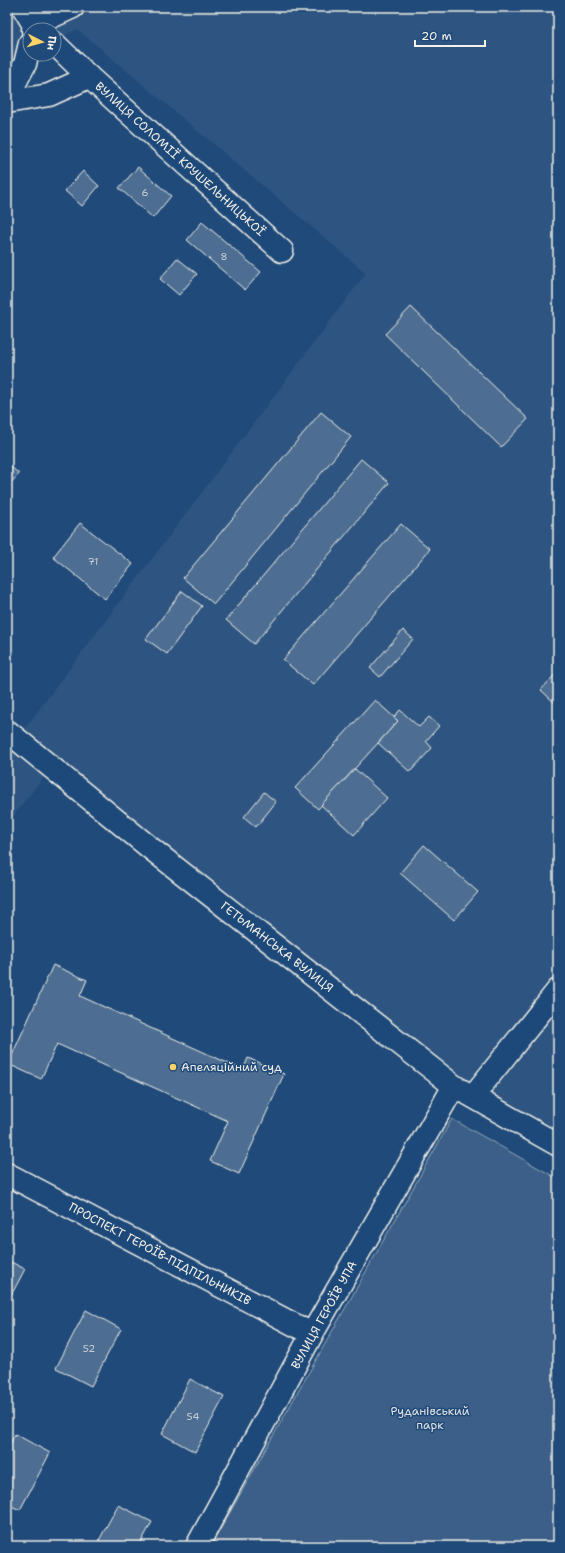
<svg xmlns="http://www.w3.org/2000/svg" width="565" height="1553" font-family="'Shantell Sans',sans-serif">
  <rect width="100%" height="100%" fill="#1f4a7a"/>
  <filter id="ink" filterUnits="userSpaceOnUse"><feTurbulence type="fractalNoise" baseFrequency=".025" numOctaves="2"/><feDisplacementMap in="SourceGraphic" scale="8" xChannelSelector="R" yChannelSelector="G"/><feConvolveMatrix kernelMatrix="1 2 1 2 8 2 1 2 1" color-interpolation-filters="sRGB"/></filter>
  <g filter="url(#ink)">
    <polygon fill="#2d5581" points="7,7 558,7 558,1145 454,1086 52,766 7,824 7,731 17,739 366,273 77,29 54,42 54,30 30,30 34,54 7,71"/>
    <polygon fill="#3a5f88" stroke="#97a8b8" points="452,1119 558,1179 558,1546 211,1546"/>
    <g fill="#4d6e92" stroke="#f4f1e8">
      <polygon points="138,167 171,196 153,218 119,188"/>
      <polygon points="83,171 99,186 82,206 65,191"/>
      <polygon points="202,222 261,272 245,290 187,240"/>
      <polygon points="177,258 197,274 179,295 160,279"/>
      <polygon points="411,307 528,419 501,447 385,334"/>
      <polygon points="321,412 351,437 214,604 183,578"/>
      <polygon points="361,459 389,483 254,644 226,620"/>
      <polygon points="7,463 19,474 7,487"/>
      <polygon points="80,523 133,564 105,599 53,557"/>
      <polygon points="401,524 430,549 313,685 283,660"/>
      <polygon points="182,591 202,606 167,654 146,639"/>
      <polygon points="403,630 413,639 380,677 370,668"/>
      <polygon points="558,671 558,706 541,690"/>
      <polygon points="375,700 398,721 318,809 295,788"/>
      <polygon points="400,710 419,727 429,717 439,726 426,741 432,748 410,772 378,743 398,721 394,717"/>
      <polygon points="355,769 387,798 354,835 321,805"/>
      <polygon points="264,792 276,802 256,827 244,817"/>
      <polygon points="424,845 478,892 454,920 400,873"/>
      <polygon points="53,965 87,980 80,996 243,1070 248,1058 284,1074 239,1174 210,1161 228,1121 57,1044 41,1079 8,1064"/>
      <polygon points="7,1260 25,1269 7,1303"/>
      <polygon points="86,1310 121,1329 91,1386 56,1368"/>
      <polygon points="190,1379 224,1397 195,1452 162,1434"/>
      <polygon points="15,1434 50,1453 20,1510 7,1504 7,1450"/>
      <polygon points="118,1505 152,1522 139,1546 96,1546"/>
    </g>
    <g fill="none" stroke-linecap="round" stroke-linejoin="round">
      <defs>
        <g id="minor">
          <polyline points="23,7 34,25 33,30"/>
          <polyline points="40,30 34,25 73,7"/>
          <polyline points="54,43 89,77"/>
          <polyline points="7,98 25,64 30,43"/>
          <polyline points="7,102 49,95 89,77 282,251"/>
          <polyline points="7,731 149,847 454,1086 558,1145"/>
          <polyline points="473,1096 558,990"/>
          <polyline points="7,1174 312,1334"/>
          <polyline points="197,1546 312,1334 454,1086"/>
        </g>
      </defs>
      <use href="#minor" stroke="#f4f1e8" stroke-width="25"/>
      <use href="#minor" stroke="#1f4a7a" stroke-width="22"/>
    </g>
  </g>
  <circle fill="#ffd166" stroke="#1f4a7a" stroke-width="1.5" cx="173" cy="1067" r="4"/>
  <g text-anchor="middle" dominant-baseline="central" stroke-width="3" stroke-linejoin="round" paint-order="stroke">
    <g font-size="10" fill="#cad0d2">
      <text x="145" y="192">6</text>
      <text x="224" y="256">8</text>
      <text x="93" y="561">71</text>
      <text x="89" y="1348">52</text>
      <text x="193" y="1416">54</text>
    </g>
    <g font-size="12" fill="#f4f1e8" stroke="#1f4a7a">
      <text transform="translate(180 159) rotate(42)">ВУЛИЦЯ СОЛОМІЇ КРУШЕЛЬНИЦЬКОЇ</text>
      <text transform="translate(277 947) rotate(38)">ГЕТЬМАНСЬКА ВУЛИЦЯ</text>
      <text transform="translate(160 1254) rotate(28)">ПРОСПЕКТ ГЕРОЇВ-ПІДПІЛЬНИКІВ</text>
      <text transform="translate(324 1315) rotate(-61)">ВУЛИЦЯ ГЕРОЇВ УПА</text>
    </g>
    <g font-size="12" fill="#f4f1e8" stroke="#1f4a7a" text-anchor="start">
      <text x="181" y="1067">Апеляційний суд</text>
    </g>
    <g font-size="12" fill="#e1e2de" stroke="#1f4a7a">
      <text x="430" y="1411">Руданівський<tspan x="430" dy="14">парк</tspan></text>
    </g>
  </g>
  <rect width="565" height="1553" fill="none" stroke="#1f4a7a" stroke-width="24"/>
  <rect x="12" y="12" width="541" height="1529" fill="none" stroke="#f4f1e8" stroke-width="1.5" filter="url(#ink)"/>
  <g transform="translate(42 42) rotate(96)"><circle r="19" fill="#1f4a7a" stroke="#748da6"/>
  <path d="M0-3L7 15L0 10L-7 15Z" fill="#ffd166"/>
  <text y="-6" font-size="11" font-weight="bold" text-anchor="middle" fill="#f4f1e8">Пн</text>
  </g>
  <path d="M415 40v6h70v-6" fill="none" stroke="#f4f1e8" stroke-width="2"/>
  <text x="421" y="40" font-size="12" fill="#f4f1e8" stroke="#1f4a7a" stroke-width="3" paint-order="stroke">20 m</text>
</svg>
